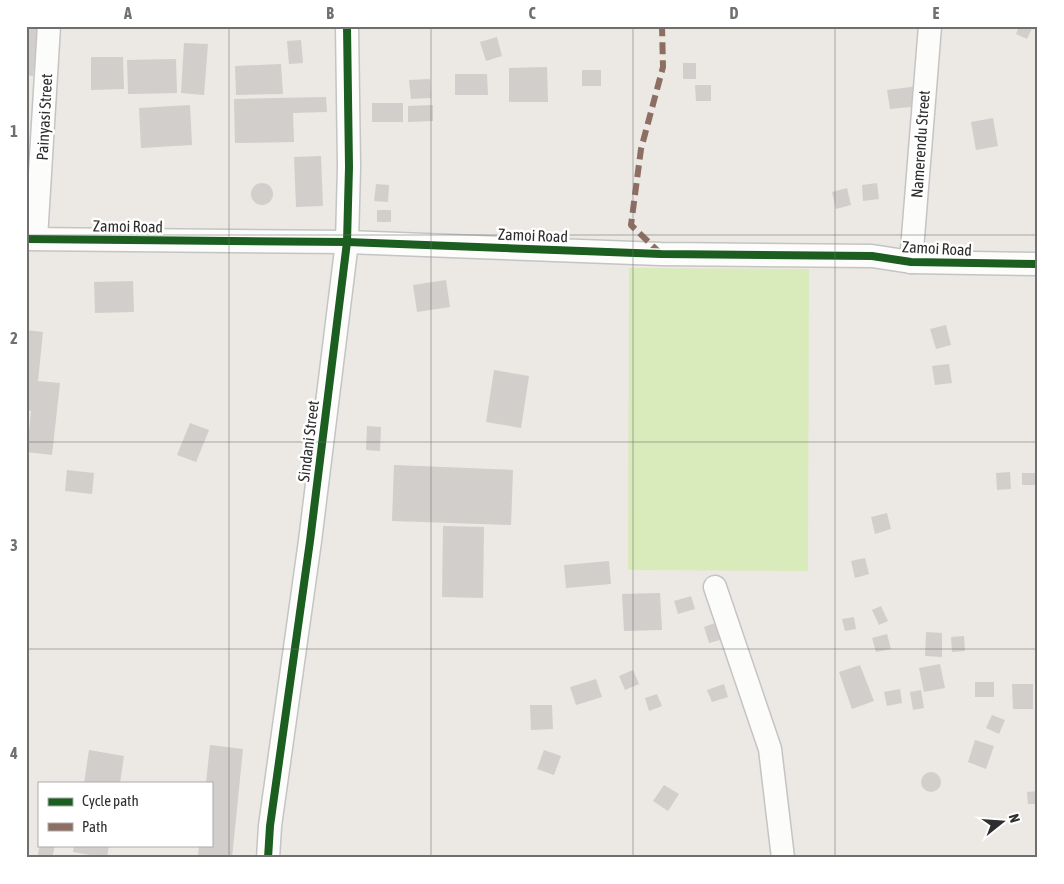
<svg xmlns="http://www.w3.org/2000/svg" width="1064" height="884" font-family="'Asap Condensed',sans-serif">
  <rect width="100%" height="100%" fill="#ece8e4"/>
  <polygon fill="#d9eabb" points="629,268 809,269 808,571 628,570"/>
  <g fill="#d1cecb">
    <polygon points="26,26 39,27 33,76 26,75"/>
    <polygon points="1019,26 1033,26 1027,39 1016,34"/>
    <polygon points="497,37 502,56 486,61 480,42"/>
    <polygon points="301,40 303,63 289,64 287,41"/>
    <polygon points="184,43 208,44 204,95 181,93"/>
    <polygon points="91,57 123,57 124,89 91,90"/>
    <polygon points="176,59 177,93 128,94 127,60"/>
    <rect x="683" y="63" width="13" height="16"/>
    <polygon points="281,64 283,94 236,95 235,66"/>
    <polygon points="547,67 548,102 509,102 509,68"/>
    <rect x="582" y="70" width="19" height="16"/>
    <polygon points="455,74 487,74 488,95 455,95"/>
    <polygon points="430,79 431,98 411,99 409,80"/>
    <polygon points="695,85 711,85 711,101 696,101"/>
    <polygon points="919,86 921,106 890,109 887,90"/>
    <polygon points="326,97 327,112 293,113 294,142 235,143 234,99"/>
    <rect x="372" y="103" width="31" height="19"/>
    <polygon points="190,105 192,145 141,148 139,108"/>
    <polygon points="433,105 433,121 408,122 408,106"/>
    <polygon points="993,118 998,146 976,150 971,122"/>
    <polygon points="321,156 323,206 296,207 294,157"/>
    <polygon points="877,183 879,199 863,201 862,185"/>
    <circle cx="262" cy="194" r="11"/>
    <polygon points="376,184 389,185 388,202 374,201"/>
    <polygon points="847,188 851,205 836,209 832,192"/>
    <rect x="377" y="210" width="14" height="12"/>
    <polygon points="446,280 450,307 417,312 413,285"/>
    <polygon points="133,281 134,312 95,313 94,282"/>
    <polygon points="946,325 951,345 936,349 930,329"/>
    <polygon points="26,330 43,332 38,381 60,383 52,455 27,452 31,411 26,410"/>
    <polygon points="949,364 952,383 935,385 932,366"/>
    <polygon points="494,370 529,376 521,428 486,422"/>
    <polygon points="190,423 209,430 196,462 177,455"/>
    <polygon points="367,426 381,427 380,451 366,450"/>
    <polygon points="394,465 513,470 511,525 392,521"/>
    <polygon points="67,470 94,473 92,494 65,491"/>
    <polygon points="1010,472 1011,489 997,490 996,473"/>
    <rect x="1022" y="473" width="16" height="12"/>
    <polygon points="887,513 891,529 875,534 871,517"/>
    <polygon points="443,526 484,527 483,598 442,597"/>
    <polygon points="865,558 869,574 855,578 851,561"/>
    <polygon points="609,561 611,584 566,588 564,565"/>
    <polygon points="660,593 662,630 624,631 622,594"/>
    <polygon points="691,596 695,609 678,614 674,601"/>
    <polygon points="881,606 888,621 879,625 872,610"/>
    <polygon points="854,617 856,629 845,631 842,619"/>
    <polygon points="715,623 720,640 709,643 704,627"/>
    <polygon points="926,632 942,633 942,657 925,656"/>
    <polygon points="887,634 891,649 876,652 872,638"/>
    <polygon points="964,636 965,651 952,652 951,637"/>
    <polygon points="940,664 945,688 924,692 919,668"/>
    <polygon points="860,665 874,701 852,709 839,672"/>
    <polygon points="633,670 639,684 625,690 619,676"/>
    <polygon points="596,679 602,697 576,705 570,687"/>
    <rect x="975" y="682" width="19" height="15"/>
    <polygon points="724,684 728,697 712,702 707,690"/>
    <polygon points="1012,684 1033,684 1033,709 1013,709"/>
    <polygon points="900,689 902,703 887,706 884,692"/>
    <polygon points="921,690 924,708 913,710 910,692"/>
    <polygon points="657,694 662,706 649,711 645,698"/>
    <polygon points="530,705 552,705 553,729 531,730"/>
    <polygon points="992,715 1005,720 999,734 986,728"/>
    <polygon points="975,740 994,746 986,769 968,762"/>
    <polygon points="210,745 243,749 232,858 198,857 199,845 211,845 211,783 206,783"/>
    <polygon points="89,750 124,756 120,783 84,783"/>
    <polygon points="544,750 561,756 554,775 537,769"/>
    <circle cx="931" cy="782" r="10"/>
    <polygon points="664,785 679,794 668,811 653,801"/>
    <polygon points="1038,791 1038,804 1028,804 1027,792"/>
    <polygon points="40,845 55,845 52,858 37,858"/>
    <polygon points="74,845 109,845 107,858 73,852"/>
  </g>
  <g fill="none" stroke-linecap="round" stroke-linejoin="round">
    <defs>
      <g id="street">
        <polyline points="36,238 49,26"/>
        <polyline points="26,239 347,242 661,254 872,256 911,262 1038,264"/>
        <polyline points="911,262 930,26"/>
        <polyline points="715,587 770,749 783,858"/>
        <polyline points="268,858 270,826 310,541 347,242 349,167 347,26"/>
      </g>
    </defs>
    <use href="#street" stroke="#c5c4c5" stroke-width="25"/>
    <use href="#street" stroke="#fcfcfb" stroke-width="22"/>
    <polyline stroke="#8d6e63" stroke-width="6" stroke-dasharray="12 6" stroke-linecap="butt" points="661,254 631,225 641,149 663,67 662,26"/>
    <defs>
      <g id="cycleway">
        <polyline points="26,239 347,242 661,254 872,256 911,262 1038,264"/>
        <polyline points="268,858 270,826 310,541 347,242 349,167 347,26"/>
      </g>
    </defs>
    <use href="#cycleway" stroke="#fff" stroke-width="11"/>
    <use href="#cycleway" stroke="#1b5e20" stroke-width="8"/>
  </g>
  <path fill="none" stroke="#706f6e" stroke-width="1" stroke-opacity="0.55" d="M229 26V858M431 26V858M633 26V858M835 26V858M26 235H1038M26 442H1038M26 649H1038"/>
  <g text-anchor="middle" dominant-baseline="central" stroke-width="5" stroke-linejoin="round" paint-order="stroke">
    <g font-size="16" fill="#2e2e2e" stroke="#fff">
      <text transform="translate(44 117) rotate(-87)">Painyasi Street</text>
      <text transform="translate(920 144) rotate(-86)">Namerendu Street</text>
      <text transform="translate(128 226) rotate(1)">Zamoi Road</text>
      <text transform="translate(533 235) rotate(2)">Zamoi Road</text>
      <text transform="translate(937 248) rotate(3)">Zamoi Road</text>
      <text transform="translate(308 441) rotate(-83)">Sindani Street</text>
    </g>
  </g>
  <rect width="1064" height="884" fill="none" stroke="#ffffff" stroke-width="55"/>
  <rect x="38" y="782" width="175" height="65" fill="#ffffff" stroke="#ababab"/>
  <rect x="48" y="798" width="25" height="8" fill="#1b5e20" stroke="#ababab"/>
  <text x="82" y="806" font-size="15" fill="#2e2e2e">Cycle path</text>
  <rect x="48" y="823" width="25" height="8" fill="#8d6e63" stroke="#ababab"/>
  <text x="82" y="832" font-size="15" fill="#2e2e2e">Path</text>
  <g transform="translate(1002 822) rotate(73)" stroke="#ffffff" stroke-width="4" paint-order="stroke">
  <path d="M0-4L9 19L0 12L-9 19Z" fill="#2e2e2e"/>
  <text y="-8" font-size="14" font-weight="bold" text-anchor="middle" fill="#2e2e2e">N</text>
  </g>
  <rect x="28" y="28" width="1008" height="828" fill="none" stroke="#706f6e" stroke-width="2"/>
  <g font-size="16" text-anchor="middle" font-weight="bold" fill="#706f6e">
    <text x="128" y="19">A</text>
    <text x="330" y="19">B</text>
    <text x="532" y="19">C</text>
    <text x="734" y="19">D</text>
    <text x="936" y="19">E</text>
    <text x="14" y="137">1</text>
    <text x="14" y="344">2</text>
    <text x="14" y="551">3</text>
    <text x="14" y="759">4</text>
  </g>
</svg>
